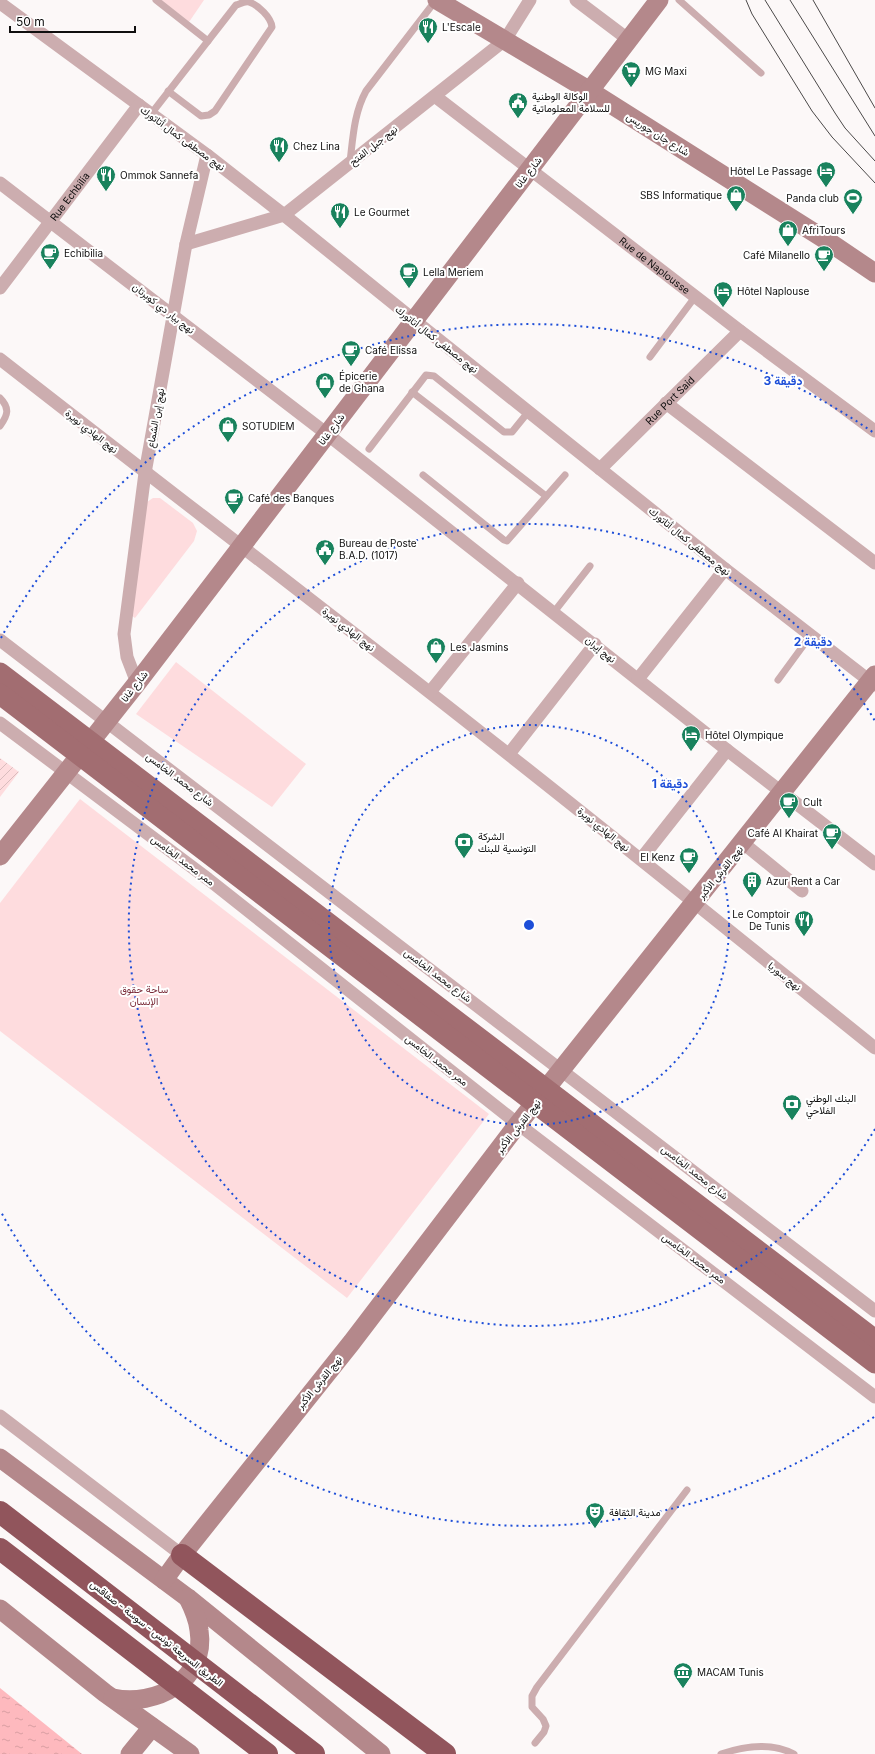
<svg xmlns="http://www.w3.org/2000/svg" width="875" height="1754" font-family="Inter,Vazirmatn,sans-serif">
  <defs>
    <pattern id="garden-furrows" width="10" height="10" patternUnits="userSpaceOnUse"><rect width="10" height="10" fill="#fedcde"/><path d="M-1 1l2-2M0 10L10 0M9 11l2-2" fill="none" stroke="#d9bcbd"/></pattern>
    <pattern id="water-ripples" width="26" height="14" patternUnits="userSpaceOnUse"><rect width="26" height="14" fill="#feb9be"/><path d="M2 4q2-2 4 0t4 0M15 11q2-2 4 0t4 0" fill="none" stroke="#d99ea2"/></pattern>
  </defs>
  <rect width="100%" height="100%" fill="#fcf8f8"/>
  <g fill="#fedcde">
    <polygon points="161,0 204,0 189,22"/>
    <polygon points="153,498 160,498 193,523 197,531 194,541 135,618 128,613 147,502"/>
    <polygon points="176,662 306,764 272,807 136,714"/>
    <polygon points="80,799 489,1114 347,1298 0,1031 0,903"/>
  </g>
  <polygon fill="url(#garden-furrows)" points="0,758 19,772 0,797"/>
  <polygon fill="url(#water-ripples)" points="0,1688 82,1754 0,1754"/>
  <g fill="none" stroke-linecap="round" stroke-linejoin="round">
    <g stroke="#ccadaf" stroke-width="7">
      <polyline points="156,0 208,41"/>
      <polyline points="679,0 761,73"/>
      <path d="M151 114 236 5C240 4 244 1 249 2 258 5 271 17 272 27L215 111 209 115 201 116 168 91"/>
      <path d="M350 162C353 137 354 113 366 91L436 0"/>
      <polyline points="650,357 695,297"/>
      <polyline points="412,392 546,496"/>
      <path d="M0 398C10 408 8 415 0 426"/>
      <polyline points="369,449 426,375 434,376 504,432 512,432 529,411"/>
      <polyline points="423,475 504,540 507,541 565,475"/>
      <polyline points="554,612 590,566"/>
      <polyline points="778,680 811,635"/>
      <polyline points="535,1743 544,1732 546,1726 543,1719 532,1707 532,1696 537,1687 687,1490"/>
      <path d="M721 1754C744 1746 771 1742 794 1754"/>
    </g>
    <g stroke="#ccadaf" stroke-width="13">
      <polyline points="576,0 629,40"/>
      <polyline points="0,3 207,155 284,215 414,320 725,569 875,685"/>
      <path id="s1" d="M436 97 740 331 875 431"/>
      <polyline points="0,183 327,434 727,750 875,864"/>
      <polyline points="186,244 284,215 505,40 530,0"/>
      <path id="s2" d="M0 288 139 105"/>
      <path d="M0 359C169 491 340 621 508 754 631 851 753 950 875 1048"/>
      <polyline points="666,403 875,563"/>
      <path id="s3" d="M600 469 740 331"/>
      <polyline points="0,640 875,1311"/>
      <polyline points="638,679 725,569"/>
      <polyline points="137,683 127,657 124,634 145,473 186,244 207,155"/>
      <polyline points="430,692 518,583"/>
      <polyline points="0,723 208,879 518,1124 875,1397"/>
      <polyline points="509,754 595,644"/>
      <polyline points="743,843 802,891"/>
      <polyline points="641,859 727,750"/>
      <polyline points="0,1416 182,1555"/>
    </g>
    <g stroke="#b4888b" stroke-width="19">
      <polyline points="437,0 590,91 829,242 875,273"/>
      <polyline points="0,856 137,683 659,0"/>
      <polyline points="0,1458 188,1598 381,1754"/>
      <polyline points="164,1580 182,1555 352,1342 518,1124 875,675"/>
      <polyline points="0,1609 105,1693 190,1754"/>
      <path d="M113 1698C155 1707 207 1681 199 1630 198 1620 193 1608 188 1598"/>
      <polyline points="130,1754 152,1727"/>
    </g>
    <g stroke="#a26d71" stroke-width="21">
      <polyline points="0,673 875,1340"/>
      <polyline points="0,694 875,1363"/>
    </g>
    <g stroke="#91555c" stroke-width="22">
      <polyline points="0,1512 314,1754"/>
      <polyline points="0,1549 267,1754"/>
      <polyline points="182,1555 445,1754"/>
    </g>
    <g stroke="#4b4949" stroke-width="1">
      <polyline points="746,0 752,14 812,111 832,137 875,183"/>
      <polyline points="765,0 835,113 845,128 875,161"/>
      <polyline points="790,0 875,136"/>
      <polyline points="813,0 875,108"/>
    </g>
  </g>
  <g fill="none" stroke="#1d4ed8" stroke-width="2" stroke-dasharray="2 4">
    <circle cx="529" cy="925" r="200"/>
    <path d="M875 1129A401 401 0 1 1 875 721"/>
    <path d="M874 1417A601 601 0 0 1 1 1212M1 638A601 601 0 0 1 874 433"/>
  </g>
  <defs>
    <symbol id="restaurant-pin" viewBox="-11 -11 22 30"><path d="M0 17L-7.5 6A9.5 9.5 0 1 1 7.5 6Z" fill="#19825d" stroke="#fff"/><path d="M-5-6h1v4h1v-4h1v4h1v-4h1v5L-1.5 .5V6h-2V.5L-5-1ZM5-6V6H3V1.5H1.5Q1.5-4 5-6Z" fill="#fff"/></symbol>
    <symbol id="supermarket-pin" viewBox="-11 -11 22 30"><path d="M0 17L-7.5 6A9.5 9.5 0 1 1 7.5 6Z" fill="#19825d" stroke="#fff"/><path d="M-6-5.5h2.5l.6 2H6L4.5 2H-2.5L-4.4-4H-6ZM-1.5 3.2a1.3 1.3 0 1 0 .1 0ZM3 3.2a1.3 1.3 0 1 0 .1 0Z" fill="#fff"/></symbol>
    <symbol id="civic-pin" viewBox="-11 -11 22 30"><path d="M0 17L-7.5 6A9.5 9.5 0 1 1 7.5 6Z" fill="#19825d" stroke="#fff"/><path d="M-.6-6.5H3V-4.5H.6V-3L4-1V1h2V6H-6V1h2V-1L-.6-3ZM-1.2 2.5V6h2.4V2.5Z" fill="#fff"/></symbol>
    <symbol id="hotel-pin" viewBox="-11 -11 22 30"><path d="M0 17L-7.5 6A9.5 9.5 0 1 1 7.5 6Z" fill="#19825d" stroke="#fff"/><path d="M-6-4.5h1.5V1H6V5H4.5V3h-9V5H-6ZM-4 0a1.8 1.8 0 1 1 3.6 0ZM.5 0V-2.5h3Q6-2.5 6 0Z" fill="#fff"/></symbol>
    <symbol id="shop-pin" viewBox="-11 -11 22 30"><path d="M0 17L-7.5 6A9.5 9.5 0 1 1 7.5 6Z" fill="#19825d" stroke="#fff"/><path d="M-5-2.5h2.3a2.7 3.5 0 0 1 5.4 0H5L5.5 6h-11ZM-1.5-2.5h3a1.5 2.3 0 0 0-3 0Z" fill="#fff"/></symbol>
    <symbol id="stadium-pin" viewBox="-11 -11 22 30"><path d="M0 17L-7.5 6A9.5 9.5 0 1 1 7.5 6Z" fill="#19825d" stroke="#fff"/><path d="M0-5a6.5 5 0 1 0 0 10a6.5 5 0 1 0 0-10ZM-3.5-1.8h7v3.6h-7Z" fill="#fff"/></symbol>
    <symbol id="cafe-pin" viewBox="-11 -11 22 30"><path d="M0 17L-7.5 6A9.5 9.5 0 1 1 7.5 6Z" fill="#19825d" stroke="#fff"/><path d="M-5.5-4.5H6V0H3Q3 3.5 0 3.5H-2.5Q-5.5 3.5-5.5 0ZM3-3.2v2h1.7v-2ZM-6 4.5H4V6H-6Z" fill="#fff"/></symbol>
    <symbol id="bank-pin" viewBox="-11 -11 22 30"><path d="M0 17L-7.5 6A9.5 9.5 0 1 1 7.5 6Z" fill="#19825d" stroke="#fff"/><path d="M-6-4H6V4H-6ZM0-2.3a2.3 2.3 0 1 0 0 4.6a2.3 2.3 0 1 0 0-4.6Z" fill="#fff"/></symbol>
    <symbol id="building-pin" viewBox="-11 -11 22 30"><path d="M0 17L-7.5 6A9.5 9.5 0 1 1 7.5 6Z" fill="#19825d" stroke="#fff"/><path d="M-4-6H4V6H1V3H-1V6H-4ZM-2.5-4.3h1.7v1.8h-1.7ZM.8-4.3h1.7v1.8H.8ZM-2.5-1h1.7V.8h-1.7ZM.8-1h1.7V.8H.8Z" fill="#fff"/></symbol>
    <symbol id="theatre-pin" viewBox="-11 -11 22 30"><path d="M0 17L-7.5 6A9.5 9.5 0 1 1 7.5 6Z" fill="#19825d" stroke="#fff"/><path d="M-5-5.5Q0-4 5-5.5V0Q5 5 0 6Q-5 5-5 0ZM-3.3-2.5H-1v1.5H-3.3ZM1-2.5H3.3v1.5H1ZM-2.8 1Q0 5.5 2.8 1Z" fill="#fff"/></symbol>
    <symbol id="museum-pin" viewBox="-11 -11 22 30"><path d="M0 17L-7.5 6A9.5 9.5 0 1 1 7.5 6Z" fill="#19825d" stroke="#fff"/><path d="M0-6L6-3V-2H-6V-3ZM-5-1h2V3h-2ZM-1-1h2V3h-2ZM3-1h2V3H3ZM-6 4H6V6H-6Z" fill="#fff"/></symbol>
  </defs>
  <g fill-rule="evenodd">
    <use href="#restaurant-pin" x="417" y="16" width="22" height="30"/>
    <use href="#supermarket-pin" x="620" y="60" width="22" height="30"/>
    <use href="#civic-pin" x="507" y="91" width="22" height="30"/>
    <use href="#restaurant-pin" x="268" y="135" width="22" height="30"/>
    <use href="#hotel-pin" x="815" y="160" width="22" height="30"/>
    <use href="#restaurant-pin" x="95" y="164" width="22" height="30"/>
    <use href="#shop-pin" x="725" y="184" width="22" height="30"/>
    <use href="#stadium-pin" x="842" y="187" width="22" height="30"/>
    <use href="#restaurant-pin" x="329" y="201" width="22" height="30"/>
    <use href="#shop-pin" x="777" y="219" width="22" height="30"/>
    <use href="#cafe-pin" x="39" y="242" width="22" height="30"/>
    <use href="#cafe-pin" x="813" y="244" width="22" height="30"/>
    <use href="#cafe-pin" x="398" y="261" width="22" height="30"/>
    <use href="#hotel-pin" x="712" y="280" width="22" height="30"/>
    <use href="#cafe-pin" x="340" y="339" width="22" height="30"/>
    <use href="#shop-pin" x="314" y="371" width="22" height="30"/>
    <use href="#shop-pin" x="217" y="415" width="22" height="30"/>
    <use href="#cafe-pin" x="223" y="487" width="22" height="30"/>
    <use href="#civic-pin" x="314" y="538" width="22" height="30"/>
    <use href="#shop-pin" x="425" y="636" width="22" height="30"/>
    <use href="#hotel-pin" x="680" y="724" width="22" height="30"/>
    <use href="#cafe-pin" x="778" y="791" width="22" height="30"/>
    <use href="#cafe-pin" x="821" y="822" width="22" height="30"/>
    <use href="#bank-pin" x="453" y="831" width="22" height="30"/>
    <use href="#cafe-pin" x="678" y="846" width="22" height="30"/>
    <use href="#building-pin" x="741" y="870" width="22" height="30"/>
    <use href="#restaurant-pin" x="793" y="909" width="22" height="30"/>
    <use href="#bank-pin" x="781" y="1093" width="22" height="30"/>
    <use href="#theatre-pin" x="584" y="1501" width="22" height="30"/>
    <use href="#museum-pin" x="672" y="1661" width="22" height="30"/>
  </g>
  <g text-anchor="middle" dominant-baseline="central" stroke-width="4" stroke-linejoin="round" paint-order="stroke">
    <g font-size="10" fill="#100f0f" stroke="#fff" text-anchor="start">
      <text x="442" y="27">L'Escale</text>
      <text x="645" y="71">MG Maxi</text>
      <text x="532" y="96">الوكالة الوطنية<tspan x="532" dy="12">للسلامة المعلوماتية</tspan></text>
      <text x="293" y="146">Chez Lina</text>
      <text x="812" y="171" text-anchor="end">Hôtel Le Passage</text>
      <text x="120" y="175">Ommok Sannefa</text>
      <text x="722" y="195" text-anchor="end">SBS Informatique</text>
      <text x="839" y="198" text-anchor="end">Panda club</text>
      <text x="354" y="212">Le Gourmet</text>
      <text x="802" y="230">AfriTours</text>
      <text x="64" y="253">Echibilia</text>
      <text x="810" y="255" text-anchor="end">Café Milanello</text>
      <text x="423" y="272">Lella Meriem</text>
      <text x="737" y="291">Hôtel Naplouse</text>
      <text x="365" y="350">Café Elissa</text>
      <text x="339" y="376">Épicerie<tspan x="339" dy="12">de Ghana</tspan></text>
      <text x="242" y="426">SOTUDIEM</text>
      <text x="248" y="498">Café des Banques</text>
      <text x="339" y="543">Bureau de Poste<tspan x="339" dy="12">B.A.D. (1017)</tspan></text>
      <text x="450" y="647">Les Jasmins</text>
      <text x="705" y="735">Hôtel Olympique</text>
      <text x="803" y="802">Cult</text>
      <text x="818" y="833" text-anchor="end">Café Al Khairat</text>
      <text x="478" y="836">الشركة<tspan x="478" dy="12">التونسية للبنك</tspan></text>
      <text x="675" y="857" text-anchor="end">El Kenz</text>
      <text x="766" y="881">Azur Rent a Car</text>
      <text x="790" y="914" text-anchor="end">Le Comptoir<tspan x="790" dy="12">De Tunis</tspan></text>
      <text x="806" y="1098">البنك الوطني<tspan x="806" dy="12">الفلاحي</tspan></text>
      <text x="609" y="1512">مدينة الثقافة</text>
      <text x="697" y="1672">MACAM Tunis</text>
    </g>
    <g font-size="10" fill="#100f0f" stroke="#fff">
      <text transform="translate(658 134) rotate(32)">شارع جان جوريس</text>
      <text transform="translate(183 138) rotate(36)">نهج مصطفى كمال أتاتورك</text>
      <text transform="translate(373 145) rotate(-38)">نهج جبل الفتح</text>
      <text transform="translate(528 172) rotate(-52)">شارع غانا</text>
      <text stroke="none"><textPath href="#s2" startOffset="115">Rue Echbilia</textPath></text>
      <text stroke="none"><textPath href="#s1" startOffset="276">Rue de Naplousse</textPath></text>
      <text transform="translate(164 308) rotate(38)">نهج بيار دي كوبرتان</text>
      <text transform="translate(437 339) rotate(38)">نهج مصطفى كمال أتاتورك</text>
      <text stroke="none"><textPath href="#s3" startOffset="98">Rue Port Said</textPath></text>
      <text transform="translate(155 418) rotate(-80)">نهج إبن الشماع</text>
      <text transform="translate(331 429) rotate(-53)">شارع غانا</text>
      <text transform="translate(92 431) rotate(38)">نهج الهادي نويرة</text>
      <text transform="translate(690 541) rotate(39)">نهج مصطفى كمال أتاتورك</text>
      <text transform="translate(349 629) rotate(38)">نهج الهادي نويرة</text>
      <text transform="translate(601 649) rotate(39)">نهج إيران</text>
      <text transform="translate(134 686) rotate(-52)">شارع غانا</text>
      <text transform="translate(180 779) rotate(37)">شارع محمد الخامس</text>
      <text transform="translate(604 829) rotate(39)">نهج الهادي نويرة</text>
      <text transform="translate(183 860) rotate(37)">ممر محمد الخامس</text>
      <text transform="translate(720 872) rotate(-51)">نهج القرش الأكبر</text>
      <text transform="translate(438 975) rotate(37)">شارع محمد الخامس</text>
      <text transform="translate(785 976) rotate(39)">نهج سوريا</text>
      <text transform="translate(437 1060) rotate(38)">ممر محمد الخامس</text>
      <text transform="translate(518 1126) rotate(-52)">نهج القرش الأكبر</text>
      <text transform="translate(695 1172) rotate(38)">شارع محمد الخامس</text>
      <text transform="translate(694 1258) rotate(37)">ممر محمد الخامس</text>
      <text transform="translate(319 1382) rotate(-51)">نهج القرش الأكبر</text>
      <text transform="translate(157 1633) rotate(38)">الطريق السريعة تونس - سوسة - صفاقس</text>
    </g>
    <g font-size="10" fill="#792a37" stroke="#fff">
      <text x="144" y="989">ساحة حقوق<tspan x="144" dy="12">الإنسان</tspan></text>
    </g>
  </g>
  <circle cx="529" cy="925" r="6" fill="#1d4ed8" stroke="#fff" stroke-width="2"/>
  <g font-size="12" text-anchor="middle" font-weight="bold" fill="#1d4ed8" stroke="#fff" stroke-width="4" stroke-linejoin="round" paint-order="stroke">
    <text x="783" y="385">3 دقيقة</text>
    <text x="813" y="646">2 دقيقة</text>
    <text x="670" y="788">1 دقيقة</text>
  </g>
  <path d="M10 26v6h125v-6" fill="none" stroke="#100f0f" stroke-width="2"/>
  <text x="16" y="26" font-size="12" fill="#100f0f" stroke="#ffffff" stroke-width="3" paint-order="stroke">50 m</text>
</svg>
